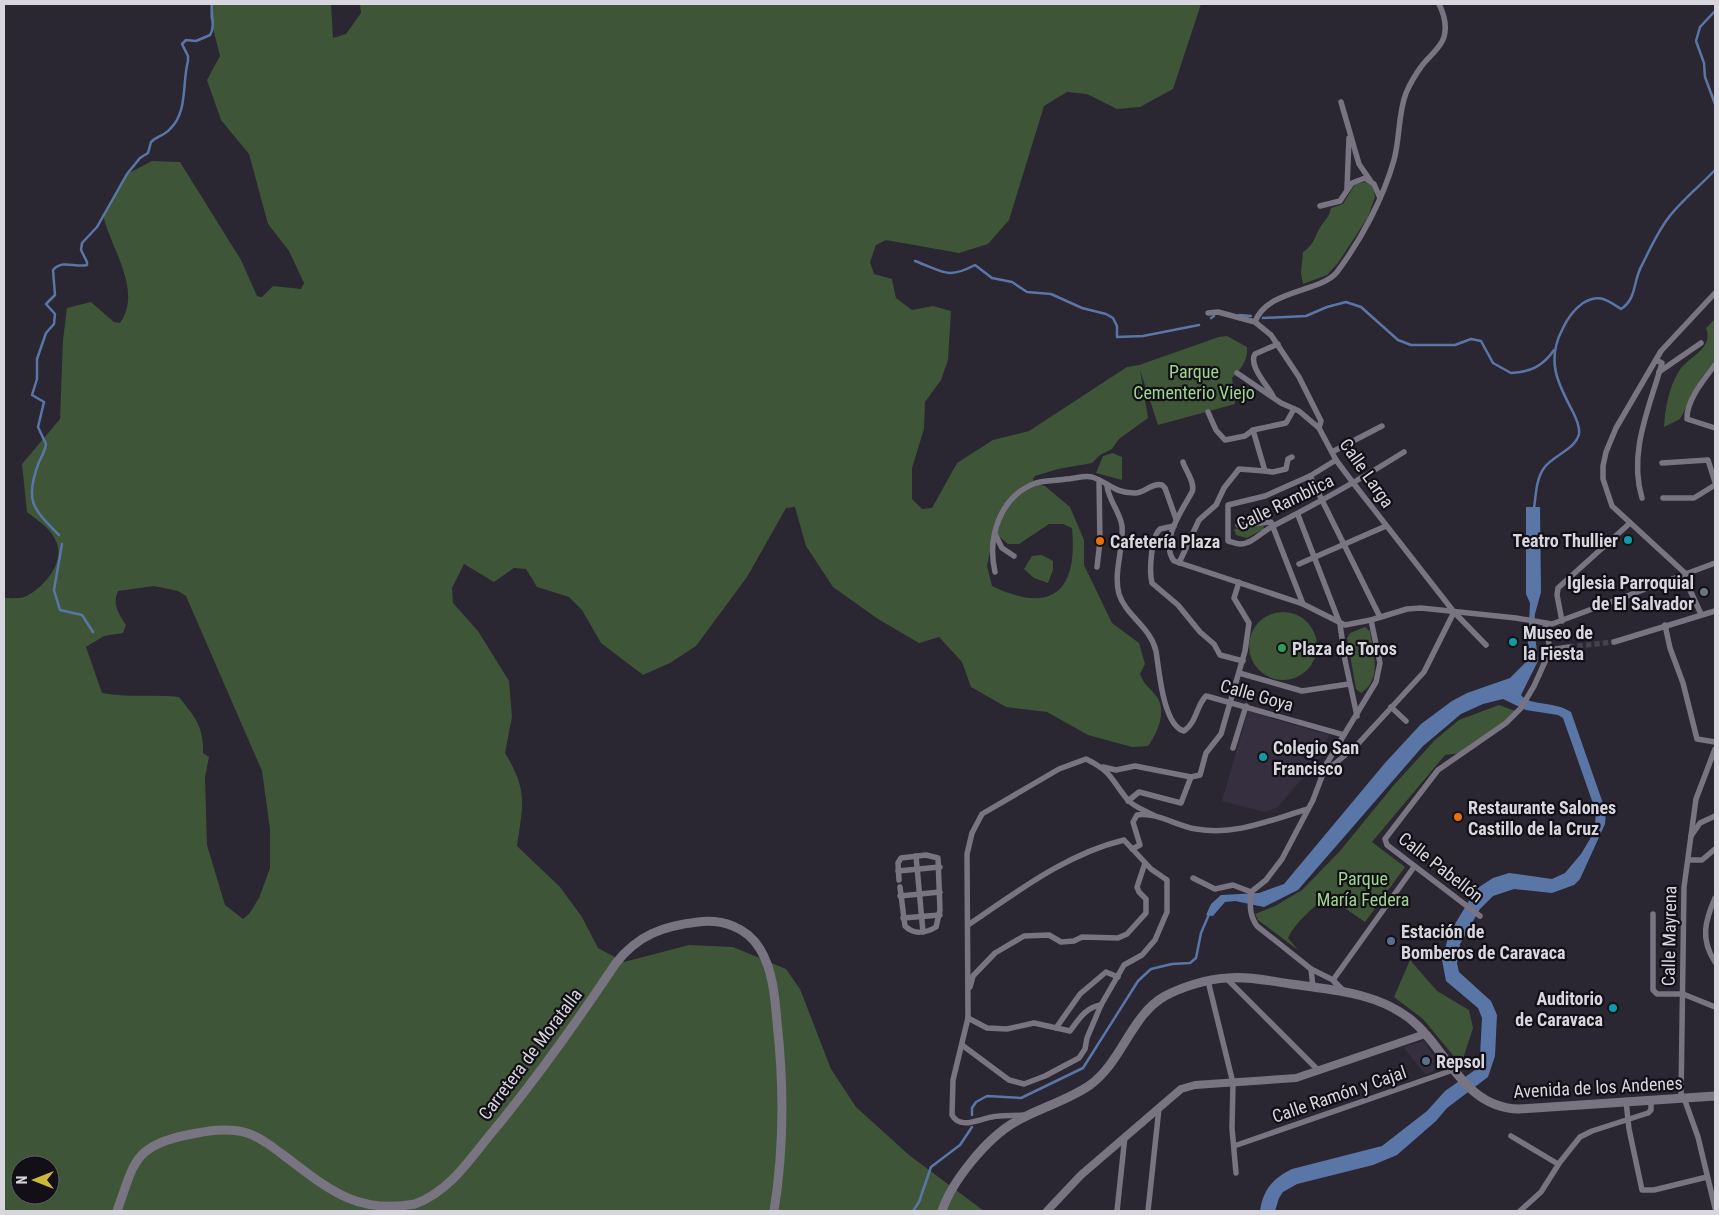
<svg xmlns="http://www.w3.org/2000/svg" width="1719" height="1215" font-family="'Roboto Condensed',sans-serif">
  <rect width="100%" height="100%" fill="#2a2632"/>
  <g fill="#352f40">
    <polygon points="1248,711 1329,735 1321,757 1277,808 1265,812 1222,801"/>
    <polygon points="1424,1041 1441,1066 1426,1075 1403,1047"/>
  </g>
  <g fill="#3e5538" fill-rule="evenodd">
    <path d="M212 4H331L333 38 346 34 361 13 360 4H1201L1173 89 1140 107 1117 109 1087 94 1067 92 1044 106 1009 220 988 244 959 253 886 240 876 245 870 262 874 274 892 279 896 298 912 310 933 306 951 311 948 360 941 380 925 402 924 429 912 468V499L922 509 932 508 957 463 993 440 1029 431 1127 367 1139 365 1219 337 1227 336 1247 347C1248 361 1241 369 1232 378L1235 404 1158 425 1140 370 1148 418 1119 439 1112 449 1100 455 1092 463 1058 469 1035 476 1033 479 1035 484 1045 486 1070 507 1084 540V565L1112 623 1139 643 1145 664 1140 674C1145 687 1150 687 1157 697 1167 712 1157 734 1148 746L1132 747 1088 735 1047 712 1006 707 971 687 962 662 939 637 919 643 878 619 833 587 806 546 795 507 786 508 747 577 696 646 670 663 643 675 601 643 582 610 569 597 537 587 526 569 514 568 494 582 464 564 452 588 453 603 478 631 509 681 512 717 505 753C528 790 523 805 517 846L560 887 582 917 598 948 624 962 689 945 733 947 786 969 800 989 831 1069 856 1107 909 1155 984 1211H4V598C11 598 21 599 27 596 45 586 67 561 55 539 49 527 37 520 27 512L22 464 60 419 63 340 67 308 91 302 114 322 120 323C143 291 111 249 103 215L127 174 152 161 180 162 241 260 257 296 262 297 273 286 301 289 304 283 289 251 268 224 249 154 221 120 207 80 220 56 210 16ZM1049 524H1063L1072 528C1078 591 1052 615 992 586L987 566 994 532 1008 544H1019ZM154 586 178 591 186 596 262 771 270 829V868L259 898 249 914 243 919 225 905 207 845 205 777 209 757 203 753C204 727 195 717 179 697 153 694 128 698 102 693L86 647 104 636 123 633 126 625C119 614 112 605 118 591ZM20 1165H50V1195H20Z"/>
    <path d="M1366 182 1373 186 1375 197 1368 217 1338 263 1327 275 1303 284 1301 273 1303 252C1315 244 1314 237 1321 226 1326 219 1329 217 1331 208L1343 204 1355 184Z"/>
    <path d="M1715 319V361L1702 377 1680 419 1664 427C1665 408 1669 387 1679 371 1689 355 1714 350 1706 328Z"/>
    <polygon points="1113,453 1122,457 1122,480 1096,473 1103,456"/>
    <polygon points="1263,524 1264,529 1247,538 1236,535 1234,529"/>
    <polygon points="1042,555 1053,561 1053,570 1048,583 1034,578 1024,569 1032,556"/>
    <circle cx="1283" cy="646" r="34"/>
    <path d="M1365 627 1370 631C1373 652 1383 679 1361 693L1356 689 1347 638 1350 633Z"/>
    <path d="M1499 705 1518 712 1461 753 1445 755 1372 842 1405 867 1365 922 1327 896C1312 909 1297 920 1288 938L1298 950 1258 920 1255 914 1275 906 1302 890 1340 851 1393 786 1435 740 1459 720Z"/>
    <polygon points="1410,960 1437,991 1469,1010 1473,1028 1461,1065 1423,1019 1394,997"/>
  </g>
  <path fill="#5a76a6" d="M1526 507H1540L1541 592 1535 614 1534 625 1538 661 1521 695C1529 706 1556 701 1571 712L1606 812 1605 824 1580 879 1574 885 1552 893 1514 889 1493 896 1480 909 1460 944 1457 963 1459 972 1491 1001 1497 1015 1495 1056 1488 1077 1447 1108 1436 1121 1397 1155 1373 1165 1297 1184 1283 1192 1279 1198 1275 1211H1260C1263 1190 1273 1178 1292 1169L1382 1146 1427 1111 1445 1091 1475 1070 1480 1056 1482 1018 1478 1008 1446 981 1442 960 1449 934 1476 889 1493 878 1509 873 1552 879 1565 873 1581 854 1590 839 1595 825 1596 812 1563 718 1558 715 1526 710 1503 699 1483 704 1461 714 1423 746 1298 890 1264 907 1235 901 1225 902 1213 916 1206 915 1211 904 1221 895 1259 893 1284 884 1385 763 1421 724 1452 701 1467 693 1510 678 1527 661 1530 603 1526 594Z"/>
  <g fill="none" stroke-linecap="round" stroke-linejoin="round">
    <g stroke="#5a76a6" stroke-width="2.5">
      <polyline points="1715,11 1700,27 1696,41 1704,63 1705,77 1715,104"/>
      <path d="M915 261C942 271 947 280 975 265L992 278 1012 282 1027 292 1051 294 1082 308 1106 314 1113 318 1117 326V337L1143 336 1199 325"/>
      <polyline points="1239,315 1251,316"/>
      <polyline points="1211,318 1214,316"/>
      <path d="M1263 318 1306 316 1327 307 1346 302 1361 307 1398 340 1411 345H1455L1471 339 1481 341 1493 363 1511 373C1531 372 1543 366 1554 350"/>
      <path d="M1534 508C1536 495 1536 479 1544 468 1553 455 1575 450 1579 434 1580 427 1576 418 1573 412 1558 384 1546 361 1562 330 1567 319 1573 310 1583 303 1599 293 1607 300 1621 309 1637 299 1633 280 1642 265 1650 249 1658 231 1669 217 1682 200 1700 186 1715 170"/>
      <path d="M59 535C33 509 24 501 39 462 42 456 45 451 46 444L38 427 44 402 32 395 37 379V359L46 333 54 324 55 314 46 304 55 295 53 270C63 259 75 268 87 265V262L81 250 82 243 97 227 127 174 140 158 148 153 151 142C157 136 164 136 170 129 188 112 182 83 188 61V56L182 44 186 40 196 41 210 35C216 26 210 14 212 4"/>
      <polyline points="62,544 54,590 60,610 82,615 93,632"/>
      <polyline points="972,1115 972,1108 976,1102 987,1096 1021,1098 1083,1068 1138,981 1151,969 1172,964 1190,963 1196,958 1201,933 1210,912"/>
      <polyline points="913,1211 919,1202 931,1167 960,1145 972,1127"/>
    </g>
    <polyline stroke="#44404c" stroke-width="5.5" stroke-dasharray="5.5 3" stroke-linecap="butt" points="1569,647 1614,642"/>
    <g stroke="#797482" stroke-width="5.5">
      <polyline points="1341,102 1359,164 1370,180"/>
      <polyline points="1347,188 1349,138"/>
      <polyline points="1320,206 1340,201 1352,183 1365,178 1374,184 1380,198"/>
      <polyline points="1208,313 1218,312 1255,322 1271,335 1299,377 1321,421 1319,428"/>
      <path d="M1255 322C1267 289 1320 293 1337 272 1361 240 1383 199 1394 160 1400 138 1398 114 1406 93 1410 84 1415 75 1421 67 1428 57 1441 48 1444 37 1447 26 1444 14 1439 4"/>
      <path d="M1715 365C1705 378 1686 401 1687 419L1715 428"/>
      <polyline points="1659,372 1701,343"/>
      <polyline points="1237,373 1281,403 1299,411 1319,428 1336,460 1354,484 1454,612 1486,645"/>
      <path d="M1273 396C1267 385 1248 365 1255 354L1278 344"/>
      <polyline points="1208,412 1216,430 1225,440 1245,436 1253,430 1286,423 1294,409"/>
      <polyline points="1332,452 1382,426"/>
      <path d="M1336 460 1310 476 1265 496 1228 505V541C1232 542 1236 544 1240 544 1252 544 1263 531 1273 526 1318 503 1361 479 1404 452"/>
      <path d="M1183 462C1185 470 1196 483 1192 492 1183 509 1159 541 1174 561L1303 604 1345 625 1371 620 1407 609 1421 608 1516 618 1552 624 1715 563"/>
      <polyline points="1662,463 1708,460 1715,482"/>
      <polyline points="1265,471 1273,472 1286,469 1288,459 1292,457"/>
      <polyline points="1310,476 1380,617"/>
      <path d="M1107 486C1109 501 1120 512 1122 526 1124 548 1113 572 1119 594 1126 616 1150 626 1156 651 1159 669 1163 726 1184 731 1197 722 1196 706 1206 696L1210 697 1344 735"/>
      <path d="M1642 498C1628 452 1650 406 1662 363L1656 360"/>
      <polyline points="1663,498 1694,498 1715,485"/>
      <polyline points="1298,515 1340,624 1345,660 1357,716"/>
      <polyline points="1238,525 1271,522 1303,604"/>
      <path d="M1174 526 1160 529C1151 537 1149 571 1152 583L1178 605 1200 632 1214 644 1220 655 1243 661"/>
      <polyline points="995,534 1002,548 1014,556"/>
      <polyline points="1179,563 1199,520 1216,505 1224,488 1239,469 1265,471 1253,430"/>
      <polyline points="1299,564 1386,526"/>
      <polyline points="1097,567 1100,541 1099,480"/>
      <path d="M995 572C987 537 1000 496 1036 483 1046 480 1056 481 1066 479 1074 479 1084 475 1092 477 1108 482 1114 493 1134 493 1145 494 1151 482 1162 485L1165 488 1176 519"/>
      <polyline points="1686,574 1612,506 1603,479 1603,466 1606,452 1616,428 1661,351 1715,293"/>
      <polyline points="1683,575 1701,614"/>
      <polyline points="1562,621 1557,595 1558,588 1630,523"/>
      <polyline points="1665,625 1670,648 1683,683 1697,739 1715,742"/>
      <polyline points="1614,642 1715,611"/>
      <polyline points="1549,650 1569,647"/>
      <polyline points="1239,673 1302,691 1349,684"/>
      <polyline points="1391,707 1406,721"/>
      <polyline points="1233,748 1246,706"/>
      <polyline points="1327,763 1332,766 1356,746 1424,672 1454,612"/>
      <polyline points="1103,767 1116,770 1135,766 1191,777 1200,775 1206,753 1221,734 1245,651 1249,623 1234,598 1239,582"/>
      <polyline points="1128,801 1139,792 1181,803 1191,777"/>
      <polyline points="1691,836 1700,823 1715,816"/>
      <path d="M1132 849 1140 845 1133 822 1137 815C1158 812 1176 826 1196 829 1236 836 1270 820 1308 809"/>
      <polyline points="916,856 923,932"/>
      <polyline points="1689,860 1702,860 1715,849"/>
      <polyline points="898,871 940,867"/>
      <polyline points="1193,878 1215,889 1233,885 1251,892"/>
      <path d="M899 880 898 863 901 858 926 855 938 858 940 910 936 927C926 933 914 935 905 926L900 887"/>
      <polyline points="900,896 940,892"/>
      <path d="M1715 898C1705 921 1700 939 1715 962"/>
      <polyline points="1653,914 1653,990 1657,994 1683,994 1715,1007"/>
      <polyline points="1480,916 1387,845 1385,839 1438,770 1506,723 1521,708 1534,686 1548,655 1549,644 1545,624"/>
      <polyline points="903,918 940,915"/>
      <polyline points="1311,969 1313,987"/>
      <polyline points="1226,978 1319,1071"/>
      <polyline points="1208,981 1233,1083 1232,1128 1236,1173"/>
      <polyline points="1335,983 1333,980 1414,867"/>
      <polyline points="970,987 973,976 995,953 1024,936 1049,935 1061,942 1074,941 1082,937 1118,938 1127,934 1146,913 1146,899 1139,892 1137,887 1145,863"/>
      <path d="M1344 991 1333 980 1311 969 1257 926C1249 915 1250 905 1251 892L1266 880 1282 859 1313 800 1327 763 1376 682 1380 663 1371 620"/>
      <path d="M968 1018 987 1028 1007 1029 1034 1023 1070 1031C1079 1019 1086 1007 1101 1005"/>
      <polyline points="1056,1028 1080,994 1106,972 1118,977"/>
      <path d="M962 1045 1009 1080 1024 1084 1045 1076 1079 1058 1085 1049 1087 1038 1101 1005 1124 965 1142 955 1155 940 1167 912V880L1151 869 1124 840C1066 854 1017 892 968 925"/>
      <polyline points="1681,1098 1684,887 1696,799 1715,749"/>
      <polyline points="1684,1098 1698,1137 1715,1208"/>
      <polyline points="1626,1101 1629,1129 1642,1190 1654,1190 1707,1177"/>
      <path d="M1024 1115C1013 1116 1002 1115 992 1117 979 1119 960 1130 952 1115L953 1080 968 1018 967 854 972 833 982 814 1059 769 1086 759C1111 771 1111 779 1127 799 1132 806 1146 811 1153 815"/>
      <polyline points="1511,1136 1558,1164"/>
      <polyline points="1234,1146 1453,1070"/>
      <polyline points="1117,1211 1125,1136"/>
      <polyline points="1148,1211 1159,1108"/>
      <polyline points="1520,1211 1541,1192 1560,1162 1580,1137 1592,1131 1648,1113 1651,1110 1651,1100"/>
    </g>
    <polyline stroke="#797482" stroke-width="8" points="1047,1211 1081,1175 1181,1089 1195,1085 1296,1078 1425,1034"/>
    <g stroke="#797482" stroke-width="9">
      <path d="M117 1211C134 1165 132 1146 187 1135 206 1131 228 1127 247 1133 260 1137 271 1146 282 1154 326 1187 355 1215 415 1204 448 1192 468 1162 489 1136 535 1081 576 1023 616 963 638 935 663 926 698 922 722 919 747 927 760 949 773 970 775 998 777 1022 784 1085 784 1149 774 1211"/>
      <path d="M942 1211C952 1181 987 1138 1015 1122 1039 1108 1067 1101 1090 1085 1122 1062 1131 1015 1165 996 1182 987 1207 979 1227 978 1248 976 1270 981 1291 984 1331 990 1375 992 1409 1018 1447 1048 1463 1108 1519 1109L1715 1096"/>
    </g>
  </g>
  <g fill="#0f9aa8" stroke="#121016" stroke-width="2">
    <circle cx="1628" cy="540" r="5"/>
    <circle cx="1513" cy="642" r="5"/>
    <circle cx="1263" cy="757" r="5"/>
    <circle cx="1613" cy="1008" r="5"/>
  </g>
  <g fill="#e8710a" stroke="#121016" stroke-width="2">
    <circle cx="1100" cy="541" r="5"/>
    <circle cx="1458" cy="817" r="5"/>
  </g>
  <circle fill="#6b7280" stroke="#121016" stroke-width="2" cx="1704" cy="592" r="5"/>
  <circle fill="#2e9e5b" stroke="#121016" stroke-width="2" cx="1282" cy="648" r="5"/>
  <g fill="#5c6f8a" stroke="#121016" stroke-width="2">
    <circle cx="1391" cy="941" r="5"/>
    <circle cx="1426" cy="1061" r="5"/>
  </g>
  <g text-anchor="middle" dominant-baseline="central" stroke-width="4.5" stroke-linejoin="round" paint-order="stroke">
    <g font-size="18" fill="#9ed68f" stroke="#121016">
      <text x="1194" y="371">Parque<tspan x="1194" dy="21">Cementerio Viejo</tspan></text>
      <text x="1363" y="878">Parque<tspan x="1363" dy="21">María Federa</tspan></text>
    </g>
    <g font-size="18" fill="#d8d6de" stroke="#121016">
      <text transform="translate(1367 473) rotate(55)">Calle Larga</text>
      <text transform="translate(1285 502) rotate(-26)">Calle Ramblica</text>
      <text transform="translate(1257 695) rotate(16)">Calle Goya</text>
      <text transform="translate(1441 867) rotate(38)">Calle Pabellón</text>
      <text transform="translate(1669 936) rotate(-89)">Calle Mayrena</text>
      <text transform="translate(530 1054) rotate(-53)">Carretera de Moratalla</text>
      <text transform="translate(1598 1087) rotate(-3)">Avenida de los Andenes</text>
      <text transform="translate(1339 1094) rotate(-19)">Calle Ramón y Cajal</text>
    </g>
    <g font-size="18" font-weight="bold" fill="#d8d6de" stroke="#121016" text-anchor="start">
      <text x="1618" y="540" text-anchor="end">Teatro Thullier</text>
      <text x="1110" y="541">Cafetería Plaza</text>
      <text x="1694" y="582" text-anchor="end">Iglesia Parroquial<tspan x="1694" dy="21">de El Salvador</tspan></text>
      <text x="1523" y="632">Museo de<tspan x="1523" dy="21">la Fiesta</tspan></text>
      <text x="1292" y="648">Plaza de Toros</text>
      <text x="1273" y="747">Colegio San<tspan x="1273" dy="21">Francisco</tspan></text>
      <text x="1468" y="807">Restaurante Salones<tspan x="1468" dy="21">Castillo de la Cruz</tspan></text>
      <text x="1401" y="931">Estación de<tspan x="1401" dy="21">Bomberos de Caravaca</tspan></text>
      <text x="1603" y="998" text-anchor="end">Auditorio<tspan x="1603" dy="21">de Caravaca</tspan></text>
      <text x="1436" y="1061">Repsol</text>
    </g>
  </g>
  <rect width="1719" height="1215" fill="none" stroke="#d8d6de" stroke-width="10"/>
  <g transform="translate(35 1180) rotate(270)"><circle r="24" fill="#121016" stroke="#615f66"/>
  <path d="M0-4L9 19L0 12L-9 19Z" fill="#ccb939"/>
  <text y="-8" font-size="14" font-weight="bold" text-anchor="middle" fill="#d8d6de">N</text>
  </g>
</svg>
